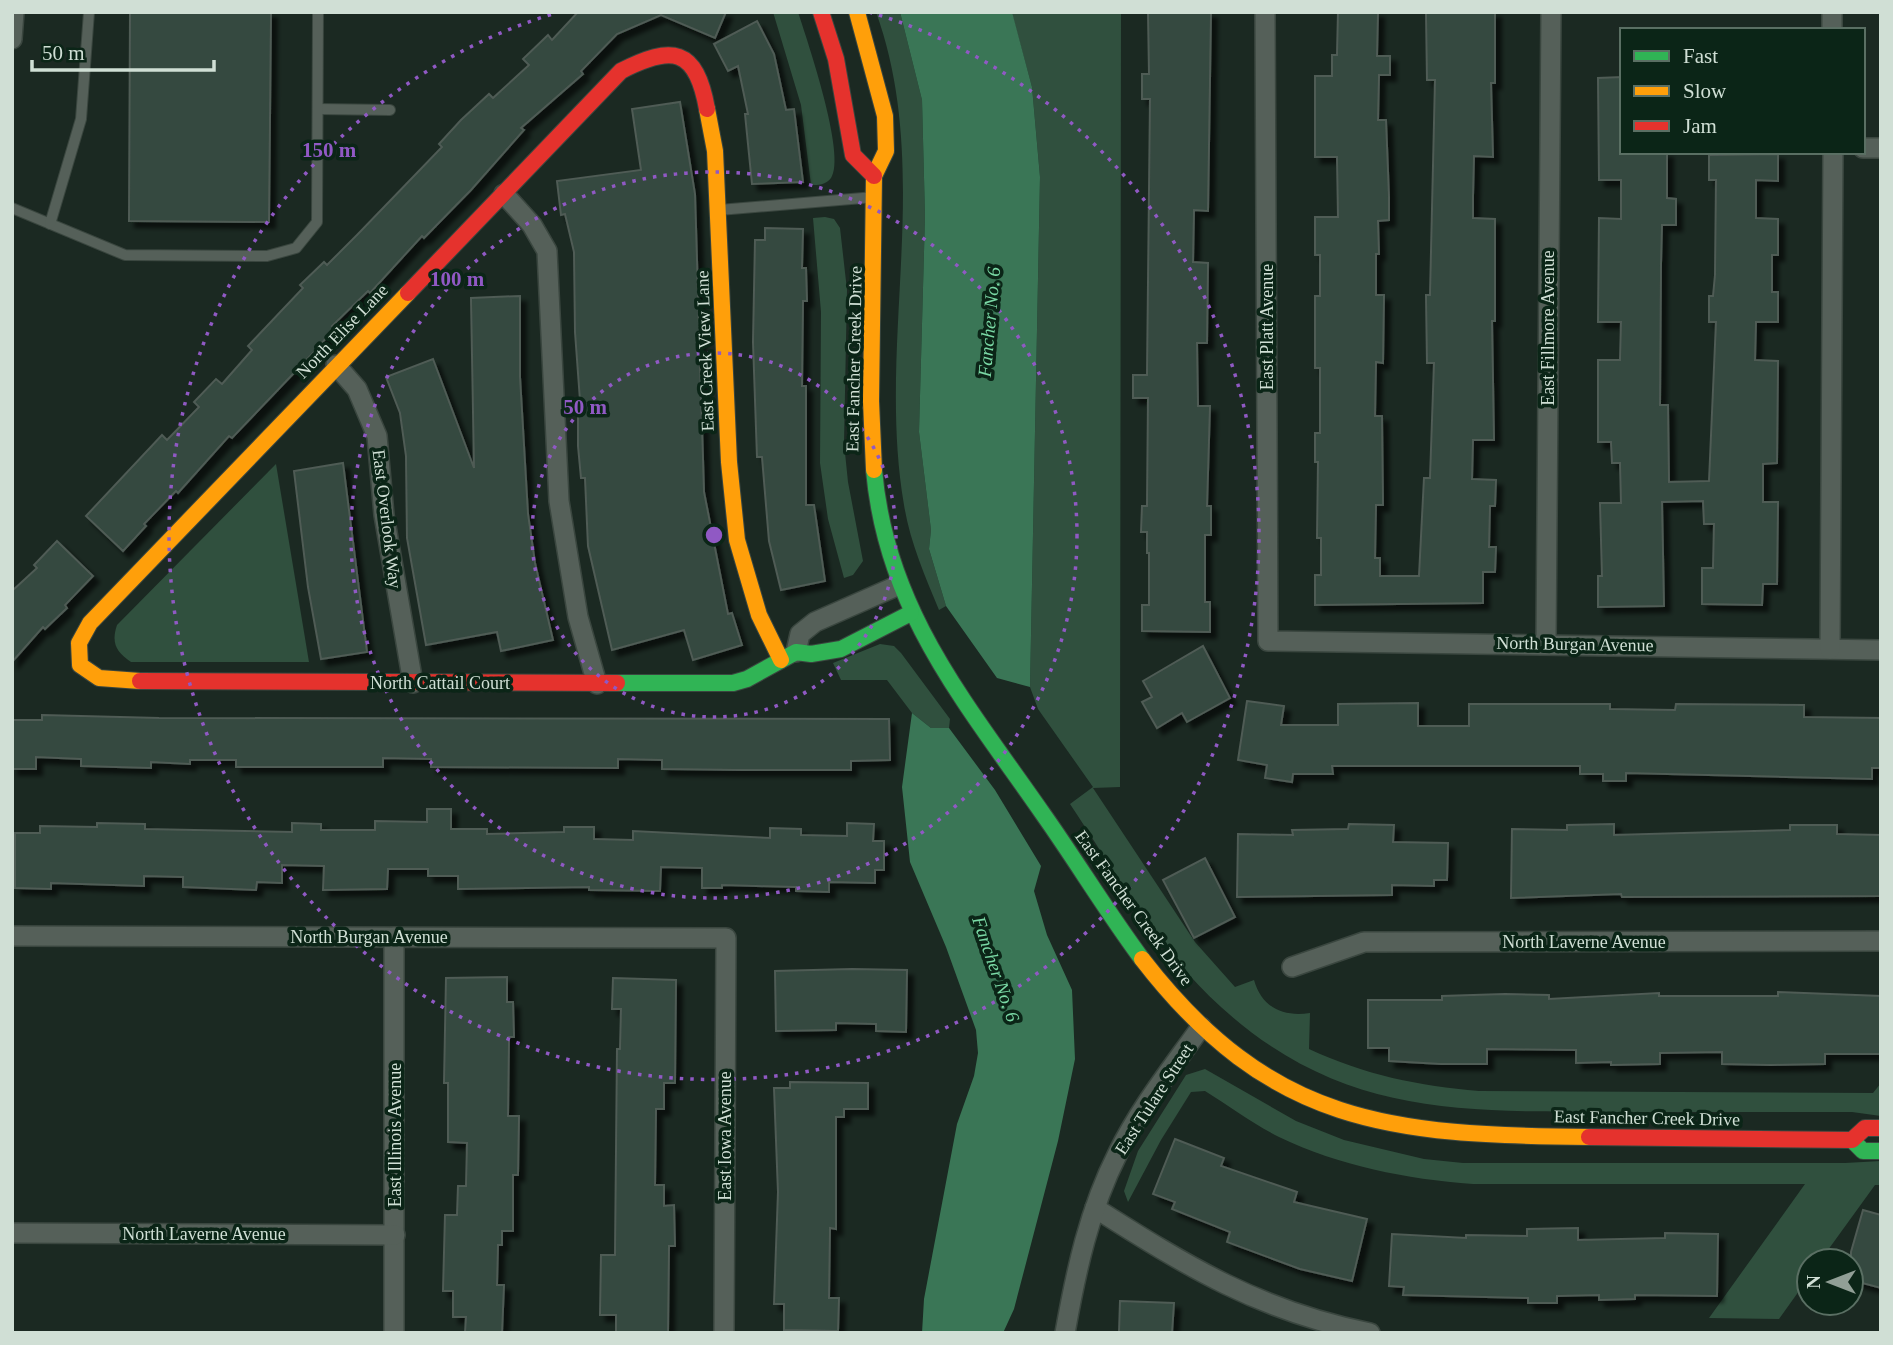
<svg xmlns="http://www.w3.org/2000/svg" width="1893" height="1345" font-family="Georgia,serif">
  <defs>
    <filter id="shadow"><feDropShadow dx="6" dy="6" stdDeviation="2" flood-color="#0009"/></filter>
  </defs>
  <rect width="100%" height="100%" fill="#1b2922"/>
  <g fill="#30503e">
    <path d="M773 12H798C807 40 847 156 831 178 826 185 818 185 811 185L801 105Z"/>
    <path d="M876 12H900L922 100 925 216 919 432 931 530 929 549 946 606 939 610C925 576 910 542 904 505 876 341 934 174 876 12Z"/>
    <path d="M1012 14H1121L1120 787 1093 788 1195 942 1235 987 1254 980C1262 1008 1283 1017 1310 1013L1309 1049C1365 1075 1419 1086 1479 1091L1873 1093 1881 1083V1116L1852 1112C1773 1112 1693 1112 1614 1112 1461 1111 1342 1117 1221 1007 1159 951 1116 873 1070 804L1093 787 1038 709 1030 687 1040 177 1032 87Z"/>
    <polygon points="825,217 834,219 840,228 847,290 844,443 848,482 863,561 853,575 844,578 828,519 820,463 821,312 813,218"/>
    <path d="M276 464 309 662H131C116 652 111 643 117 625Z"/>
    <polygon points="880,644 894,646 901,653 950,719 949,728 931,728 912,713 887,680 841,680 833,663"/>
    <path d="M1205 1069 1296 1121 1344 1140 1424 1159 1463 1163H1845L1881 1161V1185H1875L1820 1261H1809V1277L1779 1319 1709 1318 1805 1184H1473C1406 1179 1340 1166 1279 1137 1253 1124 1229 1106 1205 1091L1191 1092 1161 1140 1128 1202 1124 1191 1138 1151 1186 1075Z"/>
  </g>
  <g fill="#3a7656">
    <polygon points="900,12 1012,12 1032,87 1040,177 1030,687 997,678 946,606 929,549 931,530 919,432 925,216 922,100"/>
    <polygon points="912,713 931,728 949,728 995,790 1041,866 1034,891 1047,935 1072,990 1075,1059 1058,1141 1014,1309 1003,1333 922,1333 924,1299 957,1124 974,1076 978,1053 976,1030 946,947 910,862 902,787"/>
  </g>
  <g fill="#34483f" stroke="#4f5b55" stroke-width="2" filter="url(#shadow)">
    <polygon points="130,12 271,12 269,222 129,221"/>
    <polygon points="578,12 726,12 715,38 661,15 617,34 581,71 583,74 521,128 524,130 471,190 424,238 422,236 370,293 368,291 332,326 335,328 314,352 232,438 229,436 178,493 176,491 144,524 146,526 123,551 86,516 162,435 167,440 199,407 194,402 216,379 222,384 252,350 248,346 303,288 300,285 324,262 327,265 357,235 442,147 439,144 461,120 489,94 493,98 529,65 523,59 548,35 552,40"/>
    <polygon points="1148,12 1211,12 1208,211 1194,210 1193,262 1208,263 1207,343 1197,343 1198,406 1210,406 1207,506 1211,506 1211,535 1205,535 1205,602 1210,602 1210,632 1142,631 1142,605 1149,605 1149,553 1147,553 1147,532 1141,532 1142,506 1147,506 1148,398 1133,398 1133,375 1147,375 1150,99 1142,99 1142,74 1149,74"/>
    <polygon points="1338,12 1378,12 1377,56 1390,56 1390,75 1379,75 1378,120 1386,120 1389,197 1389,220 1378,221 1379,254 1376,254 1376,295 1384,295 1383,363 1376,362 1375,416 1382,416 1383,505 1376,505 1375,558 1380,558 1380,576 1419,576 1424,478 1430,478 1434,363 1427,363 1426,295 1430,295 1435,80 1427,80 1426,12 1495,12 1495,83 1491,83 1493,157 1474,156 1473,196 1473,218 1495,219 1495,321 1492,321 1494,440 1473,440 1472,479 1496,480 1495,506 1490,506 1489,547 1496,547 1495,572 1483,572 1483,603 1315,605 1315,575 1321,575 1321,538 1317,538 1318,462 1315,462 1315,433 1320,433 1320,368 1315,368 1315,296 1320,296 1320,255 1315,255 1315,217 1338,217 1337,157 1315,157 1315,76 1332,76 1332,55 1337,55"/>
    <polygon points="757,21 774,54 786,110 794,109 803,182 752,184 745,114 748,114 738,66 728,71 714,44"/>
    <polygon points="1622,77 1622,152 1667,152 1667,198 1676,199 1676,225 1662,225 1661,264 1660,405 1668,405 1669,482 1709,481 1716,322 1709,322 1709,296 1713,296 1715,275 1716,180 1709,180 1709,155 1778,154 1778,181 1756,180 1756,218 1778,219 1778,255 1772,255 1772,292 1778,292 1778,322 1756,322 1755,360 1778,361 1777,463 1763,464 1763,502 1778,502 1777,584 1763,584 1762,605 1702,604 1702,568 1713,568 1714,524 1704,524 1703,501 1662,502 1664,606 1598,607 1598,576 1602,576 1600,503 1621,503 1620,463 1612,463 1611,442 1598,442 1598,360 1620,360 1621,322 1598,322 1599,218 1621,219 1621,180 1599,180 1598,78"/>
    <polygon points="680,102 695,194 704,492 728,614 732,613 742,645 693,660 684,630 612,650 588,546 585,478 581,478 578,446 578,414 581,414 575,332 574,252 565,214 561,215 557,181 641,170 632,109"/>
    <polygon points="765,228 803,229 802,268 806,268 807,301 803,301 802,386 806,386 806,505 814,505 825,581 781,590 769,541 762,457 757,457 753,342 755,240 765,240"/>
    <polygon points="520,296 520,377 528,514 535,563 553,640 501,651 497,632 426,645 407,538 406,456 400,413 386,377 433,359 474,468 471,298"/>
    <polygon points="343,463 367,652 321,659 308,587 294,471"/>
    <polygon points="57,541 93,576 65,605 67,608 45,629 43,627 12,662 12,591 37,568 34,565"/>
    <polygon points="1203,646 1230,698 1187,722 1182,713 1157,728 1142,702 1152,697 1143,681"/>
    <polygon points="1247,701 1284,706 1281,725 1338,725 1338,704 1418,703 1418,726 1469,726 1469,704 1610,704 1610,709 1675,710 1676,704 1804,705 1804,717 1881,718 1881,768 1872,768 1872,779 1626,773 1626,781 1603,781 1603,774 1580,774 1580,766 1332,766 1333,774 1293,774 1292,782 1265,778 1267,765 1238,760"/>
    <polygon points="42,715 159,718 889,719 890,760 851,761 851,770 741,770 662,769 662,760 618,759 618,768 431,767 431,759 383,758 383,767 236,767 236,760 190,760 190,764 151,762 151,768 81,766 81,759 36,757 36,769 12,769 12,720 42,720"/>
    <polygon points="427,809 451,809 451,829 487,829 487,834 564,832 564,827 594,827 594,839 633,840 633,831 770,838 770,828 801,829 801,835 847,836 847,823 874,824 873,841 884,841 884,870 875,870 875,883 829,882 829,892 796,891 796,887 722,885 722,888 702,888 702,868 661,867 660,891 589,890 589,887 458,889 458,876 428,876 428,869 388,869 387,889 323,890 324,866 282,865 282,883 257,882 256,890 183,887 183,877 144,876 144,886 51,883 51,889 15,888 15,833 40,833 40,826 97,827 97,823 145,824 145,829 292,832 292,823 321,824 321,830 375,830 375,821 427,822"/>
    <polygon points="1349,824 1394,825 1393,842 1448,843 1447,880 1434,880 1434,886 1392,885 1392,895 1237,897 1238,834 1293,835 1292,830 1348,829"/>
    <polygon points="1614,824 1614,835 1790,830 1790,825 1837,825 1837,834 1881,835 1881,896 1622,897 1621,894 1511,898 1512,829 1567,830 1567,825"/>
    <polygon points="1205,858 1235,917 1194,938 1163,880"/>
    <polygon points="852,969 907,970 906,1032 876,1031 876,1024 836,1023 836,1030 776,1031 775,971"/>
    <polygon points="507,977 507,1002 513,1002 514,1037 509,1037 508,1116 519,1116 518,1175 513,1175 513,1231 502,1231 502,1245 498,1245 497,1285 504,1285 502,1333 465,1333 466,1317 453,1317 453,1291 443,1291 445,1215 457,1215 458,1186 466,1186 467,1143 448,1142 448,1083 444,1083 446,978"/>
    <polygon points="613,978 676,980 675,1083 664,1083 664,1109 656,1109 655,1185 664,1185 664,1206 674,1205 675,1246 669,1246 668,1333 616,1333 616,1315 600,1315 601,1255 615,1255 617,1049 620,1049 621,1009 612,1009"/>
    <polygon points="1778,992 1881,996 1881,1054 1825,1054 1825,1064 1771,1065 1722,1064 1722,1052 1660,1053 1660,1064 1611,1065 1611,1062 1576,1063 1576,1050 1487,1049 1487,1064 1441,1064 1389,1061 1389,1048 1368,1048 1368,1000 1442,1000 1442,996 1505,994 1549,995 1549,999 1659,993 1659,996 1778,996"/>
    <polygon points="790,1082 868,1083 868,1109 844,1109 844,1117 836,1117 836,1229 830,1228 829,1298 839,1298 838,1331 784,1330 784,1304 774,1304 778,1192 774,1088 790,1088"/>
    <polygon points="1175,1139 1224,1158 1221,1166 1297,1192 1294,1202 1367,1219 1352,1281 1300,1269 1227,1242 1230,1232 1172,1209 1175,1202 1153,1194"/>
    <polygon points="1863,1210 1881,1215 1881,1288 1851,1280 1851,1252"/>
    <polygon points="1578,1228 1578,1240 1665,1238 1665,1233 1718,1234 1717,1296 1635,1295 1635,1299 1599,1300 1599,1295 1557,1296 1557,1303 1528,1303 1528,1298 1403,1295 1404,1287 1389,1286 1392,1234 1466,1238 1466,1235 1527,1236 1527,1229"/>
    <polygon points="1120,1301 1174,1303 1172,1333 1119,1333"/>
  </g>
  <g fill="none" stroke-linecap="round" stroke-linejoin="round">
    <defs>
      <g id="lane">
        <polyline points="318,109 390,110"/>
        <polyline points="12,208 125,255 267,256 296,248 317,222 318,12"/>
        <polyline points="719,210 875,197"/>
        <polyline points="50,224 81,119 89,12"/>
      </g>
      <g id="street">
        <polyline points="1265,12 1268,641 1881,650"/>
        <polyline points="1832,12 1832,30"/>
        <polyline points="12,39 14,12"/>
        <polyline points="1863,148 1881,148"/>
        <polyline points="504,194 532,225 547,251 559,501 578,617 597,684"/>
        <polyline points="336,365 357,389 377,436 384,515 413,683"/>
        <polyline points="1546,643 1551,12"/>
        <polyline points="1830,649 1833,152"/>
        <polyline points="796,652 800,634 815,622 899,585"/>
        <polyline points="12,936 726,938 724,1333"/>
        <polyline points="394,937 394,1333"/>
        <polyline points="1292,967 1364,942 1881,941"/>
        <path d="M1095 1208C1188 1267 1260 1311 1370 1333"/>
        <polyline points="12,1233 395,1235"/>
        <path d="M1065 1333C1076 1271 1089 1210 1118 1153 1140 1108 1172 1068 1201 1027"/>
      </g>
      <g id="fast">
        <path d="M874 470C886 610 966 703 1043 814 1077 862 1107 912 1142 959"/>
        <polyline points="617,683 733,683 747,679 796,652 811,654 841,649 911,613"/>
        <polyline points="1852,1140 1863,1151 1881,1151"/>
      </g>
      <g id="slow">
        <polyline points="857,12 885,116 886,151 874,176"/>
        <polyline points="707,109 715,151 729,462 737,540 759,615 781,660"/>
        <polyline points="874,176 871,401 874,470"/>
        <polyline points="140,681 99,678 80,665 79,643 90,623 408,293"/>
        <path d="M1142 959C1271 1126 1391 1135 1589 1137"/>
      </g>
      <g id="jam">
        <polyline points="821,12 836,59 853,155 874,176"/>
        <path d="M408 293 621 71C672 45 696 47 707 109"/>
        <polyline points="140,681 617,683"/>
        <polyline points="1589,1137 1852,1140 1865,1128 1881,1128"/>
      </g>
    </defs>
    <use href="#lane" stroke="#3a463f" stroke-width="12"/>
    <use href="#street" stroke="#3a463f" stroke-width="22"/>
    <use href="#fast" stroke="#3a463f" stroke-width="18"/>
    <use href="#slow" stroke="#3a463f" stroke-width="18"/>
    <use href="#jam" stroke="#3a463f" stroke-width="18"/>
    <use href="#lane" stroke="#556059" stroke-width="10"/>
    <use href="#street" stroke="#556059" stroke-width="19"/>
    <use href="#fast" stroke="#30b455" stroke-width="16"/>
    <use href="#slow" stroke="#ff9f0a" stroke-width="16"/>
    <use href="#jam" stroke="#e5322d" stroke-width="16"/>
  </g>
  <g fill="none" stroke="#9059c4" stroke-width="3.5" stroke-dasharray="3.5 7">
    <circle cx="714" cy="535" r="182"/>
    <circle cx="714" cy="535" r="363"/>
    <path d="M869 12A545 545 0 1 1 559 12"/>
  </g>
  <g text-anchor="middle" dominant-baseline="central" stroke-width="7" stroke-linejoin="round" paint-order="stroke">
    <g font-size="18" fill="#d0dfd5" stroke="#0b2517">
      <text transform="translate(1267 327) rotate(-90)">East Platt Avenue</text>
      <text transform="translate(1548 328) rotate(-90)">East Fillmore Avenue</text>
      <text transform="translate(342 331) rotate(-46)">North Elise Lane</text>
      <text transform="translate(705 351) rotate(-92)">East Creek View Lane</text>
      <text transform="translate(854 359) rotate(-89)">East Fancher Creek Drive</text>
      <text transform="translate(387 519) rotate(83)">East Overlook Way</text>
      <text transform="translate(1575 644) rotate(1)">North Burgan Avenue</text>
      <text x="440" y="683">North Cattail Court</text>
      <text transform="translate(1134 908) rotate(54)">East Fancher Creek Drive</text>
      <text x="369" y="937">North Burgan Avenue</text>
      <text x="1584" y="942">North Laverne Avenue</text>
      <text transform="translate(1154 1099) rotate(-57)">East Tulare Street</text>
      <text transform="translate(1647 1118) rotate(1)">East Fancher Creek Drive</text>
      <text transform="translate(395 1135) rotate(-90)">East Illinois Avenue</text>
      <text transform="translate(725 1136) rotate(-90)">East Iowa Avenue</text>
      <text x="204" y="1234">North Laverne Avenue</text>
    </g>
    <g font-size="19" font-style="italic" fill="#7ad9a5" stroke="#0b2517">
      <text transform="translate(989 322) rotate(-85)">Fancher No. 6</text>
      <text transform="translate(996 969) rotate(71)">Fancher No. 6</text>
    </g>
  </g>
  <circle cx="714" cy="535" r="10" fill="#9059c4" stroke="#0b2517" stroke-width="3.5"/>
  <g font-size="21" text-anchor="middle" font-weight="bold" fill="#9059c4" stroke="#0b2517" stroke-width="7" stroke-linejoin="round" paint-order="stroke">
    <text x="329" y="157">150 m</text>
    <text x="457" y="286">100 m</text>
    <text x="585" y="414">50 m</text>
  </g>
  <rect width="1893" height="1345" fill="none" stroke="#d0dfd5" stroke-width="28"/>
  <rect x="1620" y="28" width="245" height="126" fill="#0b2517" stroke="#5a6f63" stroke-width="2"/>
  <rect x="1634" y="51" width="35" height="10" fill="#30b455" stroke="#5a6f63" stroke-width="2"/>
  <text x="1683" y="63" font-size="21" fill="#d0dfd5">Fast</text>
  <rect x="1634" y="86" width="35" height="10" fill="#ff9f0a" stroke="#5a6f63" stroke-width="2"/>
  <text x="1683" y="98" font-size="21" fill="#d0dfd5">Slow</text>
  <rect x="1634" y="121" width="35" height="10" fill="#e5322d" stroke="#5a6f63" stroke-width="2"/>
  <text x="1683" y="133" font-size="21" fill="#d0dfd5">Jam</text>
  <g transform="translate(1830 1282) rotate(270)"><circle r="33" fill="#0b2517" stroke="#5a6f63" stroke-width="2"/>
  <path d="M0-5L12 26L0 18L-12 26Z" fill="#919f96"/>
  <text y="-10" font-size="19" font-weight="bold" text-anchor="middle" fill="#d0dfd5">N</text>
  </g>
  <path d="M32 60v10h182v-10" fill="none" stroke="#d0dfd5" stroke-width="3.5"/>
  <text x="42" y="60" font-size="21" fill="#d0dfd5" stroke="#0b2517" stroke-width="5" paint-order="stroke">50 m</text>
</svg>
